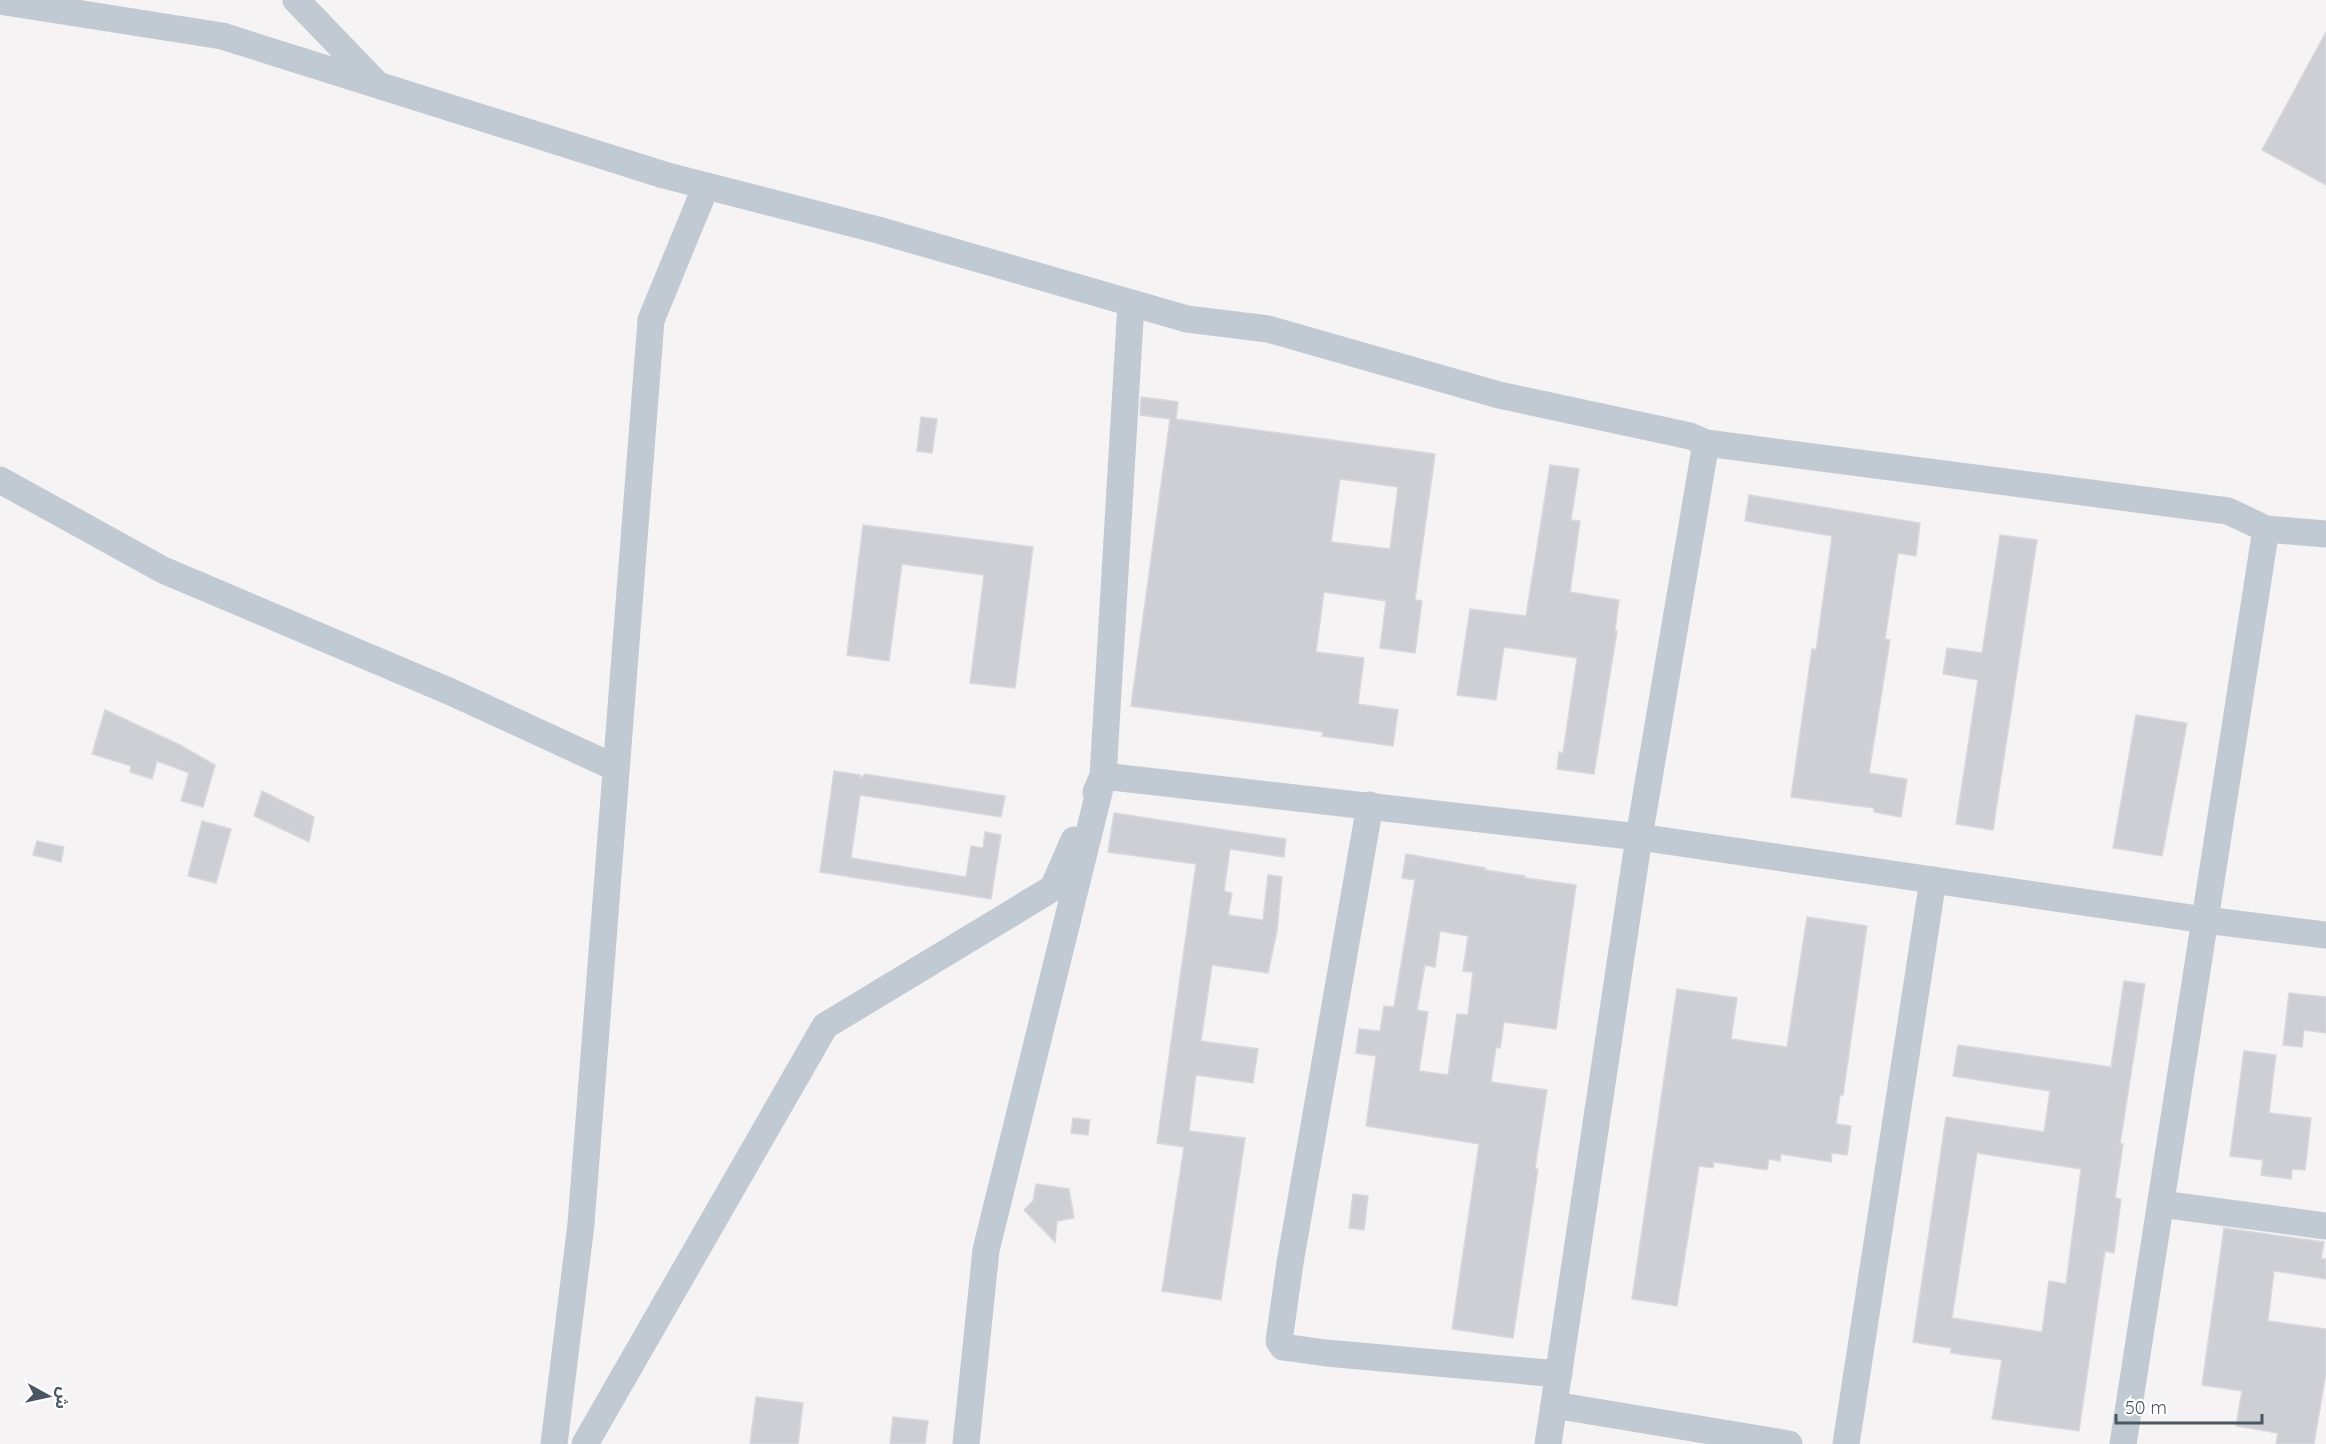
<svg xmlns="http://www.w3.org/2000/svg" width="2326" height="1444" font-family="Quicksand,'Noto Sans Arabic',sans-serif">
  <rect width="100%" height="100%" fill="#f5f3f3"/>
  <g fill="#cdcfd5" stroke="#d7d9de" stroke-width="1.5" fill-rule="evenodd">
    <polygon points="2326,32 2326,185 2262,150"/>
    <path d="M1141 397 1178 402 1176 419 1435 454 1415 600 1422 601 1415 653 1380 648 1386 601 1324 592 1316 652 1364 658 1358 704 1398 710 1393 746 1322 736 1323 732 1131 706 1170 419 1140 415ZM1340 479 1398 487 1390 549 1331 542Z"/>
    <polygon points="921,417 937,419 932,453 917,451"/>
    <polygon points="1550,465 1579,469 1571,520 1580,521 1570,592 1619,600 1615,630 1617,631 1594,774 1557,769 1559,752 1563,753 1577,658 1504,647 1496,700 1457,695 1470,609 1526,616"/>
    <polygon points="1749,495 1920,523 1916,556 1898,553 1885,639 1890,640 1869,773 1907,779 1901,817 1874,812 1874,808 1791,797 1812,649 1816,650 1832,536 1745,521"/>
    <polygon points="863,525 1033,547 1015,688 970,683 984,575 902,564 889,661 847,655"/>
    <polygon points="2000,535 2037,540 1993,830 1956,824 1978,680 1943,674 1947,648 1982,653"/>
    <polygon points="105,710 180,745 215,765 203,807 181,801 189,773 157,761 152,779 130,772 131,766 92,754"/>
    <polygon points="2136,715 2187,723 2162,856 2113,848"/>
    <polygon points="834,771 860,775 860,779 865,774 1005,796 1001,817 860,795 851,858 966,877 971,846 983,848 985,832 1001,835 991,899 820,872"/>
    <polygon points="262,791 314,817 309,842 254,816"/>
    <polygon points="1114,813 1286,839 1284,857 1230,849 1224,891 1232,893 1228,915 1263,920 1268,875 1282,877 1277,931 1268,973 1212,965 1201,1041 1258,1049 1253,1083 1196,1075 1189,1131 1245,1138 1221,1300 1162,1291 1184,1147 1157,1143 1196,864 1108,852"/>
    <polygon points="202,821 231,829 216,883 188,876"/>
    <polygon points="37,841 64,847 61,862 33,855"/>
    <path d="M1406 854 1485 868V870L1525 876V878L1576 885 1556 1029 1504 1022 1500 1048 1496 1047 1491 1082 1547 1090 1535 1169H1538L1513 1338 1452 1329 1479 1144 1366 1126 1376 1056 1356 1053 1359 1029 1380 1031 1384 1006 1394 1007 1415 880 1402 878ZM1440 931 1468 936 1463 971 1473 972 1468 1015 1457 1014 1448 1075 1419 1071 1428 1012 1417 1010 1425 965 1435 967Z"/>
    <polygon points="1807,917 1867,926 1843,1095 1840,1095 1836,1124 1851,1126 1847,1155 1832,1153 1831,1162 1781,1154 1780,1161 1769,1159 1767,1170 1714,1162 1713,1168 1699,1166 1677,1306 1632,1299 1677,989 1737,998 1731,1039 1787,1047"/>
    <path d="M2124 981 2145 984 2120 1144H2123L2115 1198 2121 1199 2114 1253 2105 1251 2079 1431 1992 1419 2002 1360 1951 1353V1348L1913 1342 1946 1117 2044 1132 2050 1091 1953 1076 1958 1045 2111 1067ZM1977 1153 2081 1169 2066 1284 2049 1281 2042 1332 1952 1318Z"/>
    <polygon points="2289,993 2326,997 2326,1033 2304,1030 2302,1047 2283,1045"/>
    <polygon points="2244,1051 2276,1055 2269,1113 2311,1118 2305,1170 2292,1169 2291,1179 2261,1175 2263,1160 2230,1156"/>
    <polygon points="1073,1118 1090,1120 1088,1135 1071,1133"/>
    <polygon points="1036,1184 1069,1189 1074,1218 1057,1221 1055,1242 1024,1210 1033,1201"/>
    <polygon points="1353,1194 1368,1196 1364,1230 1349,1228"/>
    <polygon points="2224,1228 2324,1242 2321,1259 2326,1259 2326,1279 2274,1271 2268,1321 2326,1329 2326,1372 2314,1444 2276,1444 2278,1433 2236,1426 2242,1391 2202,1385"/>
    <polygon points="756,1397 803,1403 798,1444 750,1444"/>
    <polygon points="893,1417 928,1421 925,1444 890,1444"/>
  </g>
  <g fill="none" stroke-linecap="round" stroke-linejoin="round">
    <g stroke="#c1cad2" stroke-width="27">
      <polyline points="296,0 376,83"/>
      <polyline points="0,1 222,36 664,175 878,230 1187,319 1268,329 1499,395 1690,436 1706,443 2228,511 2266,529 2326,534"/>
      <polyline points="0,480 163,570 451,692 616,768"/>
      <polyline points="1096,792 1103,776 1131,303"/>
      <polyline points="1370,805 1290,1263 1279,1341 1283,1347 1326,1353 1559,1374"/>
      <polyline points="2161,1204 2326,1226"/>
      <polyline points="1554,1405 1789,1444"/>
      <polyline points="554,1444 581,1224 651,320 706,186"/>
      <polyline points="585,1444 825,1026 1053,888 1074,840"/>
      <polyline points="966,1444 986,1250 1103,776 1639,837 2205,920 2326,935"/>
      <polyline points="1548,1444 1639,837 1706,443"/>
      <polyline points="1846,1444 1933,880"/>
      <polyline points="2123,1444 2266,529"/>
    </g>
  </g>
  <g transform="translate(48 1396) rotate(98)" stroke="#ffffff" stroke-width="4.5" paint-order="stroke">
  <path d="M0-4.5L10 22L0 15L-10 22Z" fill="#4a5661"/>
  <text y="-9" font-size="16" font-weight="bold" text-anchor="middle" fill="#4a5661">ش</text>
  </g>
  <path d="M2116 1414v9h146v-9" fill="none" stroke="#4a5661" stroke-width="3"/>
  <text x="2125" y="1414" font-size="18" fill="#4a5661" stroke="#ffffff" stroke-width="4.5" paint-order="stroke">50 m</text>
</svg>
